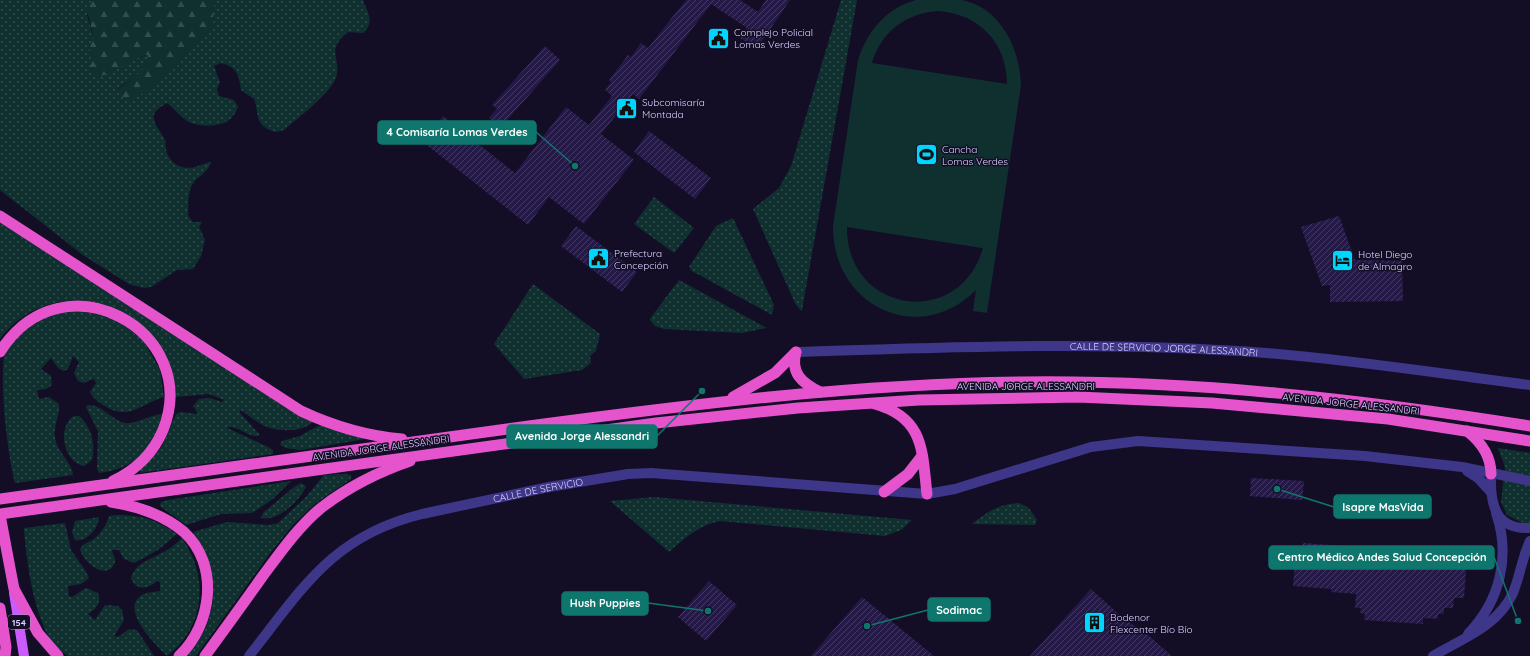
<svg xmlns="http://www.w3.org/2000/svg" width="1530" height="656" font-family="Quicksand,sans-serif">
  <defs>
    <pattern id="green-dots" width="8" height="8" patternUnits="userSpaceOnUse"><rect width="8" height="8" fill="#103030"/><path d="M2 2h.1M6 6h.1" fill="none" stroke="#324d4f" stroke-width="1.8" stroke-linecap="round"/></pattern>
    <pattern id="forest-firs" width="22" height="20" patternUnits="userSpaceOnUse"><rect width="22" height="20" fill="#103030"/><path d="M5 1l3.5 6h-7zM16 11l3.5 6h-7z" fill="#324d4f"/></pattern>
    <pattern id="building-hatch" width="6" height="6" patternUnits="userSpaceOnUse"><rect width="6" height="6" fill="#251948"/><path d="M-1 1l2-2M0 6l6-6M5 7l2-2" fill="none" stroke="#443a63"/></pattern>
  </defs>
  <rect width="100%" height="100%" fill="#130e26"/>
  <g fill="url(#green-dots)">
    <path d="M0 0H93L87 15 94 38 90 46 92 61 120 67 133 59 148 55C146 74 131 79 117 89L154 84 178 65 186 53 213 26 214 0H363C368 13 375 23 363 33L348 32C323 52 344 60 335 80 327 96 299 117 284 130L276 132C254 126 260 116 254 99L241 90C239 75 237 67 221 63L214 66 220 82 217 89 219 96 234 100 238 107C236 112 233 117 229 120 220 127 198 127 189 122 180 117 175 109 167 103 143 116 157 124 165 140 166 143 165 146 166 149 167 157 174 165 182 167 193 170 201 164 211 162 208 173 198 175 192 185 187 194 189 206 188 216L193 222H202L199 227 205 240 201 256 193 269 177 270 151 287 144 288 129 284 83 255 0 190Z"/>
    <polygon points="841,0 857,0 802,310 801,311 795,303 753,209 779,188 791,166"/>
    <polygon points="654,197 694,228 674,253 634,224"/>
    <polygon points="733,218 774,305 772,315 692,271 689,267 716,226"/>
    <path d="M0 221 267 395 313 422C301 433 275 432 261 424 253 420 247 413 240 410V413L260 435C250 440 236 423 227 428L270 448 273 450V454L140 473V470L161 448 176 414 180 412 198 414 193 406 199 399 210 398 222 402 224 400 209 394 176 397C175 380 171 363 161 348 126 290 42 283 0 339Z"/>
    <polygon points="679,280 765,327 766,328 742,333 664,329 655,326 650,320 652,316"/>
    <polygon points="533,284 600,334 596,351 590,356 591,363 582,370 524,379 494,344"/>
    <path d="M73 310 111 316 143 340 160 370 164 397C139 404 130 422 103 405 97 401 93 398 90 392L96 383 94 379 83 383 78 381 74 373 79 362 73 356 68 369 64 371 58 368 51 358 41 369 51 376 52 385 46 389 37 390 39 399 49 397 59 404C60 415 53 427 55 438 57 452 72 462 73 475L15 483C7 451 0 387 4 356 11 340 26 328 40 319 49 314 63 312 73 310Z"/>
    <path d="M88 405C101 404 112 420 125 423 133 425 151 415 162 414 154 449 135 469 99 473L97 468 98 431 86 407Z"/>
    <path d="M74 416H79C91 426 96 444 92 460L84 466C64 463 56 427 74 416Z"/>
    <polygon points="320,425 365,439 301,450 286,448 280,445 282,441 300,436"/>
    <polygon points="1498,448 1530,453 1530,523 1525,524 1507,515 1501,502 1505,467"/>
    <path d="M345 474 351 475V479L315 504 293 525 271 552 196 656H187C220 621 221 571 193 532L227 522 269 525 278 523 306 497 324 475Z"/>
    <polygon points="291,481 273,499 252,513 221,514 186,525 160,506 161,502 168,500"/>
    <path d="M301 483 306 486C301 500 277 522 262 518L261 517 264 512 294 487Z"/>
    <path d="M654 497 912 520 901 530 885 536 720 521C699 525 685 538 669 552L610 501Z"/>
    <path d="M1019 503 1029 508 1037 520 1035 525 972 524C989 511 997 505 1019 503Z"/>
    <path d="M117 515C140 515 158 520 177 534L158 550 134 563 124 559 119 550H112C112 554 116 557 115 562 108 582 83 563 80 549 83 543 90 542 95 538 102 532 107 524 109 516Z"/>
    <path d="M99 517C98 529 87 542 75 540L72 532 75 521Z"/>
    <path d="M65 523 71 550 85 570 89 578 81 584 68 586 69 596 72 597 86 588 98 593C102 602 96 609 88 614L95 620 105 605 118 606 122 610 124 620 114 636 118 637 129 629 137 630 154 656H68C62 652 56 648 52 642 34 616 26 560 24 528Z"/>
    <path d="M182 538C209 576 206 627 167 656 155 644 117 607 144 594 149 592 155 592 160 591V582L157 581C148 589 137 591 131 579 134 562 155 558 167 550 173 547 177 542 182 538Z"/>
  </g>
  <path fill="url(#forest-firs)" d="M93 0H214L213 26 210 33 186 53 178 65 142 94 128 101 121 96 117 90C130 80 146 73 148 55 129 57 117 74 99 76L91 69 90 46 94 38 86 7Z"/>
  <path fill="#103030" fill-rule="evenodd" d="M916 0C930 0 948 0 962 0 1001 8 1020 49 1021 85L987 313 973 311 976 290C918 348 832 305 833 226L858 60C867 32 886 8 916 0ZM937 11C978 13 1007 42 1007 84L872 63C881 32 905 14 937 11ZM847 227 982 248H983C959 331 846 313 847 227Z"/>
  <g fill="url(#building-hatch)">
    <polygon points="686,0 740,0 758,12 766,0 790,0 757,49 740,38 747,28 711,4 639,99 633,94 601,134 634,160 584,224 549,197 528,225 423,142 443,116 515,173 566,107 589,125 612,96 605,90 611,82 609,80 628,55 631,57 641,43 648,48"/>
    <polygon points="545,46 560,60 500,128 489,118 497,109 492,105"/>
    <polygon points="649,131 711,178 695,199 634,152"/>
    <polygon points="1339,216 1355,260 1402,261 1403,301 1330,302 1330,285 1322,286 1301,227"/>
    <polygon points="576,226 637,272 622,292 561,246"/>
    <polygon points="1251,478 1304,481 1302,500 1250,496"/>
    <polygon points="1303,543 1467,555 1464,598 1454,598 1453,608 1444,608 1444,614 1438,614 1438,619 1423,618 1423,624 1364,620 1365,614 1360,613 1361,608 1355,608 1356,594 1331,592 1331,589 1293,586 1295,564 1292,564 1292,550 1302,551"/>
    <polygon points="709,581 737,605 706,641 678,617"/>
    <polygon points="1091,589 1124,619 1148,635 1172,656 1030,656"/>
    <polygon points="862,597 934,656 811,656"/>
  </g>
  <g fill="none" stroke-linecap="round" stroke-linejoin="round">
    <g stroke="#3e3688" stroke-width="10">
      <path id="s1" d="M796 352C952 347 1110 341 1266 353 1354 360 1442 374 1530 385"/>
      <path d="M1468 634C1500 601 1511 556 1496 513"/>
      <path d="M1433 656C1463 638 1497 627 1513 593 1520 576 1522 558 1530 541"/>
    </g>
    <g stroke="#3e3688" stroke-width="10">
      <polyline points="1467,471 1478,478 1490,491"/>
      <path d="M1491 474C1490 502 1494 530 1530 528"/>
      <path id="s2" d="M249 656C303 588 332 536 422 514L549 487 628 474 651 473 927 494 955 489 1091 447 1138 441 1365 456 1462 467 1530 481"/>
    </g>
    <polyline stroke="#cb5aff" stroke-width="10" points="14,593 24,656"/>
    <g stroke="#e554cc" stroke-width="11">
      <path d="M0 216 301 411C333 426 366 436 402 439"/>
      <path d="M0 352C62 253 203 331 163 430 153 454 136 470 113 481"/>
      <path d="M796 352C790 373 802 383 820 392"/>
      <polyline points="733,397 775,373 796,352"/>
      <path d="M875 404C925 418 922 452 927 494"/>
      <path d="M1467 431C1481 442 1491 456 1491 474"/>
      <polyline points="884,492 908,474 922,456"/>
      <path d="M0 499C176 475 353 450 529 426 694 404 855 384 1022 382 1193 380 1362 399 1530 426"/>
      <path d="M111 502C136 506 164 515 184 532 220 565 212 625 179 656"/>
      <polyline points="0,514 656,423 798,408 919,400 1078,397 1212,403 1388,419 1530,441"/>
      <polyline points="0,515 14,589 38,633 58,656"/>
      <polyline points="0,608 6,647 5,656"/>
      <path d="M205 656C224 630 243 604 262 577 280 553 298 527 321 508 348 487 378 472 410 461"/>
    </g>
  </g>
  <defs>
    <symbol id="civic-square" viewBox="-11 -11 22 22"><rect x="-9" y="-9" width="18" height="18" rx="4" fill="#00d5fe" stroke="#130e26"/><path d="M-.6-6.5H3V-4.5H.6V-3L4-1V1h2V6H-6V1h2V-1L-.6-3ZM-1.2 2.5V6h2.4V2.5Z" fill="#111"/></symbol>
    <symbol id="stadium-square" viewBox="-11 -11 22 22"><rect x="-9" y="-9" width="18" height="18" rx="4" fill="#00d5fe" stroke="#130e26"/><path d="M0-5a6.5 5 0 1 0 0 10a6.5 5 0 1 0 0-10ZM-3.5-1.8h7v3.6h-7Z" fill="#111"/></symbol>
    <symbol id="hotel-square" viewBox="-11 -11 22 22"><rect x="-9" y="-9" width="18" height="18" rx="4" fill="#00d5fe" stroke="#130e26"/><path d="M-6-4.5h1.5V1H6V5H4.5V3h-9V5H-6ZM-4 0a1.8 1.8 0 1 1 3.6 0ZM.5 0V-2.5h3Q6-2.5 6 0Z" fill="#111"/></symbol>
    <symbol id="building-square" viewBox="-11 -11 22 22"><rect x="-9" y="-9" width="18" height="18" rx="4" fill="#00d5fe" stroke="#130e26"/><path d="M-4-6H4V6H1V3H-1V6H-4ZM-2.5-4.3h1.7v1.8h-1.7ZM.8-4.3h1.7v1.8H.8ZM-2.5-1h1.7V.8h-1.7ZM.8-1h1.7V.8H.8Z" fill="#111"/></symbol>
  </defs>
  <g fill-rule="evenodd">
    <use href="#civic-square" x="706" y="26" width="25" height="25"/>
    <use href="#civic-square" x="614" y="96" width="25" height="25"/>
    <use href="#stadium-square" x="914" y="142" width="25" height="25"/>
    <use href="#civic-square" x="586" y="246" width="25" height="25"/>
    <use href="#hotel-square" x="1330" y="248" width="25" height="25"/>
    <use href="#building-square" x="1082" y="610" width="25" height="25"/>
  </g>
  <g text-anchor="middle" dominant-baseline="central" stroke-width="3" stroke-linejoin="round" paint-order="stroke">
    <rect fill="#130e26" stroke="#9f98be" stroke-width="1" x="8" y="615" width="22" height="14" rx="3"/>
    <g font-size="9" font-weight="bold" fill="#dbd3ff">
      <text x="19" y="622">154</text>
    </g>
    <g font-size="10" fill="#dbd3ff" stroke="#130e26" text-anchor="start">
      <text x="734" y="32">Complejo Policial<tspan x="734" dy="12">Lomas Verdes</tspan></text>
      <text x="642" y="102">Subcomisaría<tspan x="642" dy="12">Montada</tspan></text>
      <text x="942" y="149">Cancha<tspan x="942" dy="12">Lomas Verdes</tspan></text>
      <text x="614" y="253">Prefectura<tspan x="614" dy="12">Concepción</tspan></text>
      <text x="1358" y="254">Hotel Diego<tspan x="1358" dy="12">de Almagro</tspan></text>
      <text x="1110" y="617">Bodenor<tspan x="1110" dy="12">Flexcenter Bío Bío</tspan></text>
    </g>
    <g font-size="10" fill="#dbd3ff" stroke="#130e26">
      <text stroke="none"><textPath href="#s1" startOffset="368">CALLE DE SERVICIO JORGE ALESSANDRI</textPath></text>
      <text x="1026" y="386">AVENIDA JORGE ALESSANDRI</text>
      <text transform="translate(1351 404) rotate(6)">AVENIDA JORGE ALESSANDRI</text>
      <text transform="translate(381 448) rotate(-8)">AVENIDA JORGE ALESSANDRI</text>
      <text stroke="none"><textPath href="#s2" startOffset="348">CALLE DE SERVICIO</textPath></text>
    </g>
  </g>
  <path fill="none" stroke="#0f766e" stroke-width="1.5" d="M575 166L536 132M702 391L657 436M1277 489L1334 507M1518 621L1494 557M708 611L648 603M867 626L928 610"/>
  <g fill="#0f766e" stroke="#130e26" stroke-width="1.5">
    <circle cx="575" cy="166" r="4"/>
    <circle cx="702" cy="391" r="4"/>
    <circle cx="1277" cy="489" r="4"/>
    <circle cx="1518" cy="621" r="4"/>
    <circle cx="708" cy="611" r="4"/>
    <circle cx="867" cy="626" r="4"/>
  </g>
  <g fill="#0f766e" stroke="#0f766e" stroke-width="1.5">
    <rect x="378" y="121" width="158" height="23" rx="4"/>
    <rect x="507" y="425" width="150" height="23" rx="4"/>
    <rect x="1334" y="495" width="97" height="23" rx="4"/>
    <rect x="1269" y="546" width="225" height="23" rx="4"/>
    <rect x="562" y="592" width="86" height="23" rx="4"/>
    <rect x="928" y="598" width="62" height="23" rx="4"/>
  </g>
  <g font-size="11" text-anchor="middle" font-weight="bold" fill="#fff">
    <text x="457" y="136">4 Comisaría Lomas Verdes</text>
    <text x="582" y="440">Avenida Jorge Alessandri</text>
    <text x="1383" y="511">Isapre MasVida</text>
    <text x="1382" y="561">Centro Médico Andes Salud Concepción</text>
    <text x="605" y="607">Hush Puppies</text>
    <text x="959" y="614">Sodimac</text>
  </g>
</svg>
